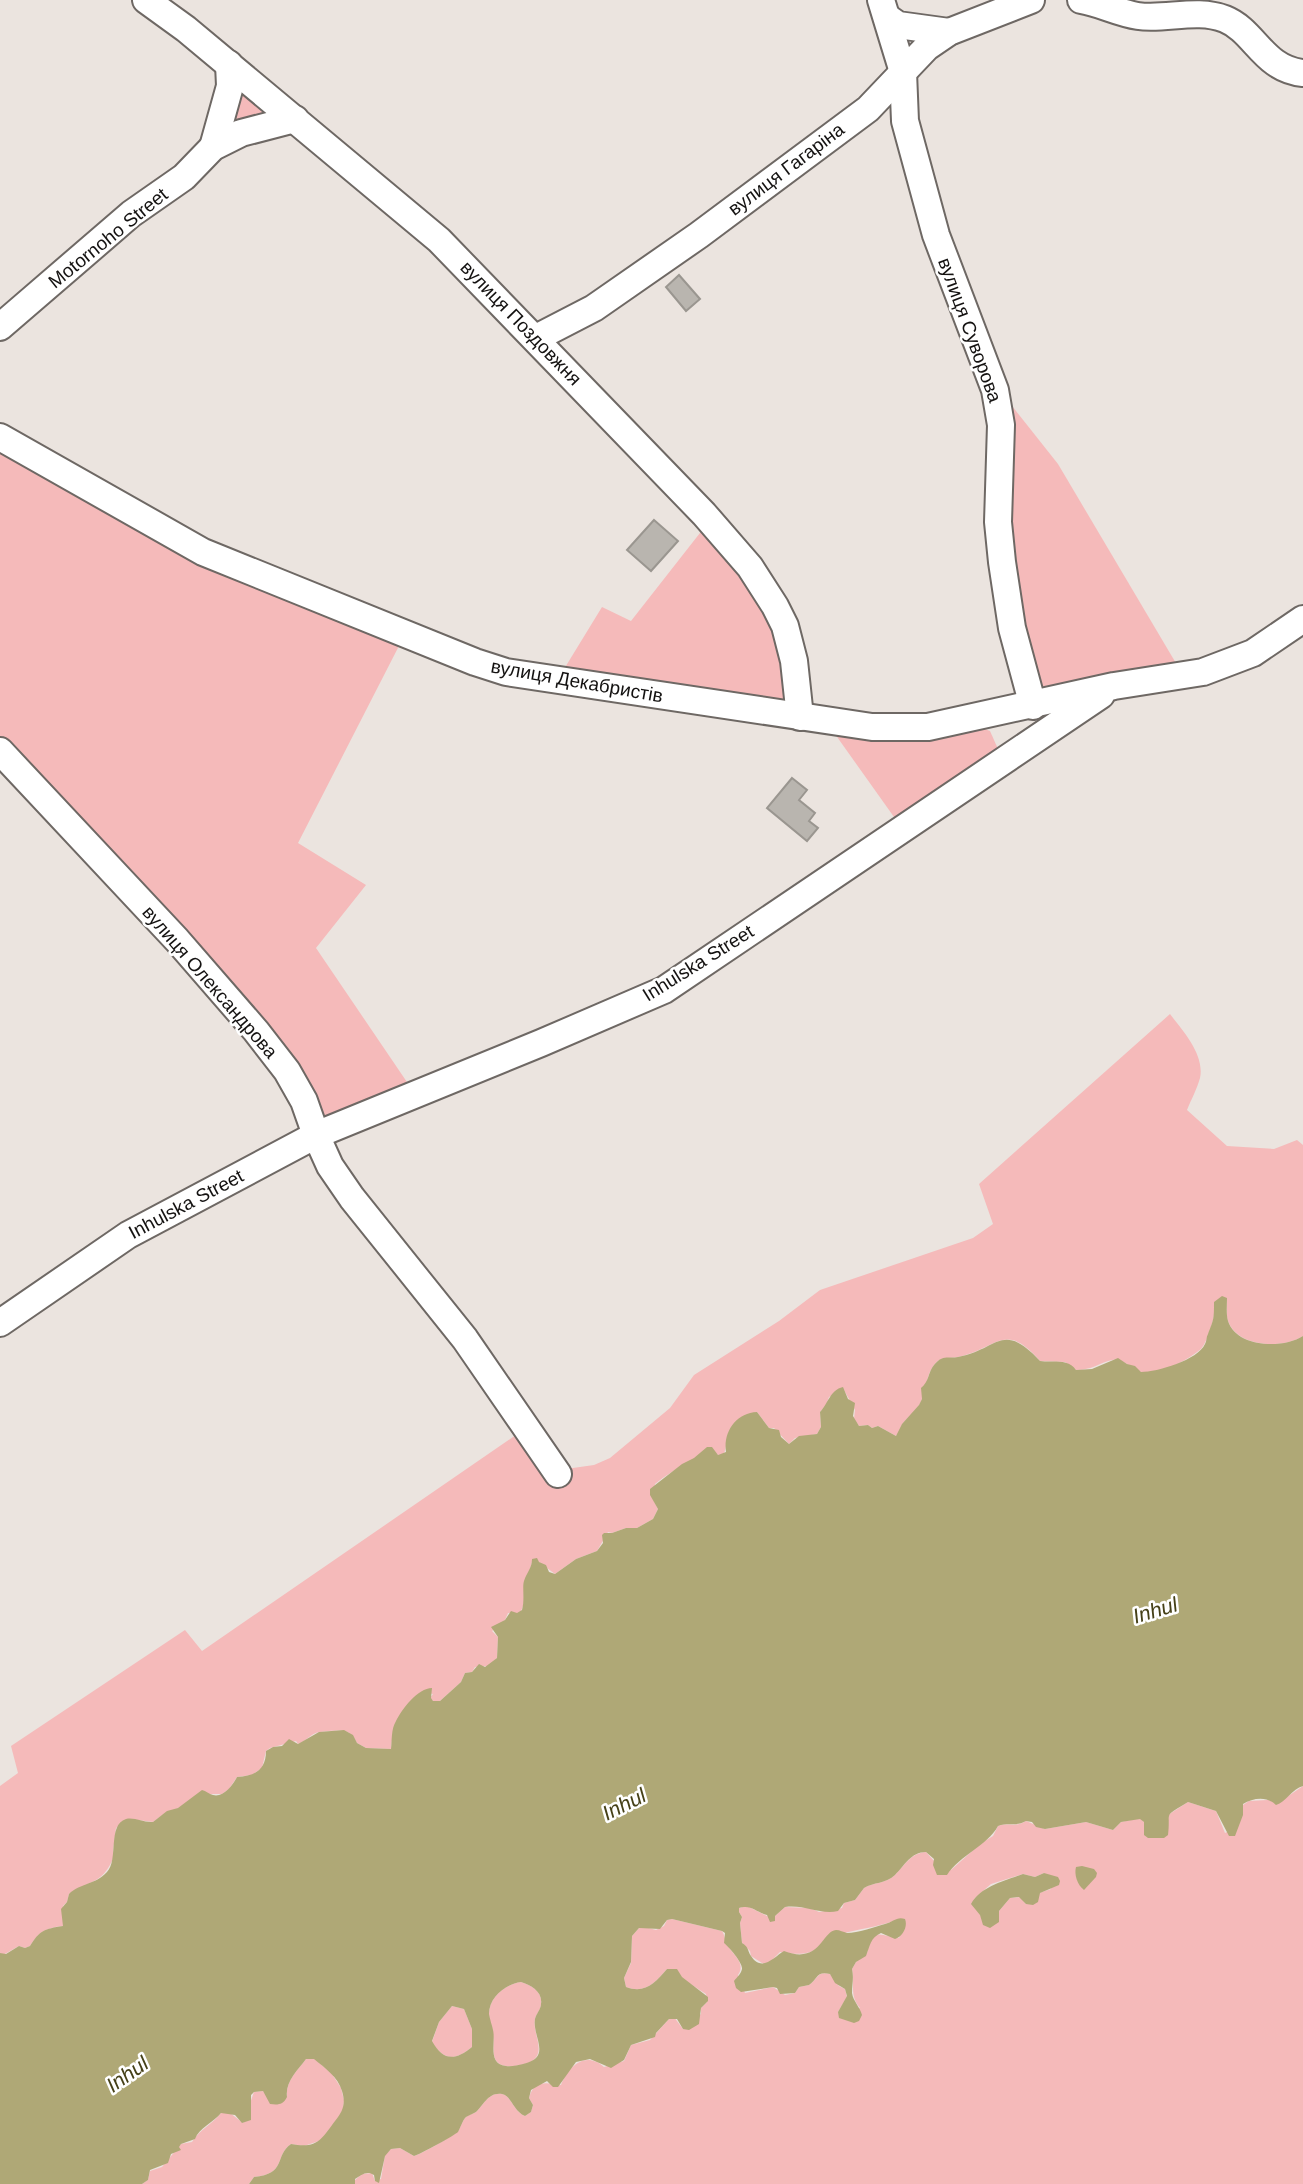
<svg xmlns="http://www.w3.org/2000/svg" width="1303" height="2184" font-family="Arial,sans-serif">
  <rect width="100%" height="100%" fill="#ebe4df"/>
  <g fill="#f5baba" fill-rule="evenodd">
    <polygon points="233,87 285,115 223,138"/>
    <polygon points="1001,392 1058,464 1180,670 1047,692 1036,684 1016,628"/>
    <polygon points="0,445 402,640 298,843 366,885 316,948 411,1088 332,1118 322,1116 0,745"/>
    <polygon points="707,524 771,607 793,703 561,674 602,607 631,621"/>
    <polygon points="830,727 982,728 990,731 998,749 899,824"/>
    <path d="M1170 1014C1183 1031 1205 1055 1200 1078 1197 1089 1191 1100 1187 1110L1227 1146 1274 1149 1297 1140 1303 1145V1336C1283 1349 1238 1348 1228 1321 1226 1315 1227 1305 1227 1298L1214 1309C1216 1316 1206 1345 1201 1349 1189 1359 1158 1377 1141 1372 1131 1369 1124 1358 1112 1360 1099 1363 1092 1370 1076 1370L1065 1362 1040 1361C1005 1320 997 1349 958 1357 949 1359 940 1356 934 1365 926 1375 926 1391 921 1402 918 1409 909 1416 904 1422 900 1427 900 1432 896 1436L878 1426 872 1428 868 1425 859 1426 854 1419 855 1410 844 1390 829 1397 826 1405 820 1412 821 1427 817 1434 795 1438 789 1444 774 1428H769L757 1412 731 1427 724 1454 718 1455 714 1452C692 1459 674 1469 655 1484L653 1499 658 1509 653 1519 637 1528H626L612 1533 608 1532 597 1551 576 1559 555 1574 539 1562H532L529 1573 524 1582C525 1593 526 1603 520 1613H508L505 1620 492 1631 498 1637 497 1658 489 1666 475 1667 472 1672 465 1673 461 1682 440 1701H433L430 1698 433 1694 421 1692C400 1711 394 1721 391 1749L366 1748 357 1743C350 1729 343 1730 329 1731 323 1732 318 1731 312 1735 307 1738 304 1742 298 1744L296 1741 270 1748 266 1751 262 1768 252 1775 237 1777 229 1789 222 1794H209L161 1816 153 1822 130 1819 116 1828 113 1851 114 1856C104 1883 91 1880 69 1894L67 1902 63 1906V1926C45 1928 39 1932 30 1946L25 1948 19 1946 3 1955 0 1953V1786L18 1773 11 1746 185 1630 202 1651 529 1426 566 1469 594 1465 610 1458 670 1408 694 1375 779 1321 820 1290 973 1238 993 1224 979 1184Z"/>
    <path d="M1303 1786V2184H355V2180L362 2174 372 2173 375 2181 381 2179 385 2155 391 2149 400 2148 414 2156C420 2155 454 2135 458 2131 461 2127 462 2121 466 2117 469 2114 473 2114 476 2112 484 2105 488 2092 502 2094 511 2095 513 2111 525 2116L531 2112 533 2105 529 2098C534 2079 547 2083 561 2085 569 2065 586 2051 604 2067L624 2061 631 2045 650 2040 669 2019 674 2017 683 2029 701 2014V2008L707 2002 706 1994 667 1969C655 1983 645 1994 626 1987L624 1978 631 1963 632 1936 639 1928 645 1927 656 1930 664 1926 667 1920 672 1919 722 1931C725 1935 725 1942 728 1946 734 1956 746 1963 738 1975L745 1993 773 1987 785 1995 795 1993 799 1987 809 1985C818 1979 817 1971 830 1974L839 1986 845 1989 847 1997 838 2012 860 2008C849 1996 855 1983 852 1969L856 1962 867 1953C873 1925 881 1937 899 1938L903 1929 894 1921C877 1927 858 1929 841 1934 828 1937 827 1941 818 1948 808 1956 792 1954 780 1952L768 1964 762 1963 751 1956 750 1951 742 1943 740 1923 742 1917 739 1912V1908L747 1906 769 1917 775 1916 785 1907 810 1908 819 1912 842 1908 844 1903 855 1900 864 1888C874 1882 885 1884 895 1875 905 1865 911 1853 926 1852L935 1862 951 1870 980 1844 993 1836 998 1826C1008 1822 1016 1828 1026 1821L1045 1829 1086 1822 1113 1830 1121 1822 1140 1818 1144 1822V1835L1168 1823 1166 1819 1168 1815 1188 1802 1216 1811 1225 1833 1237 1827 1243 1805 1249 1801 1284 1799ZM1044 1873 1051 1889 1039 1893V1897L1026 1904 1020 1897 1010 1898 999 1911 982 1919 974 1899 991 1884 1023 1874 1035 1877Z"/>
    <path d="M521 1982C531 1985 543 1992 541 2004 541 2010 536 2014 535 2019 532 2035 549 2054 528 2063 522 2065 512 2067 506 2066 489 2064 495 2046 493 2035 493 2028 489 2021 489 2014 489 1997 506 1984 521 1982Z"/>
    <path d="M452 2006 464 2009 472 2029V2047C455 2061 444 2061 432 2042L439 2022Z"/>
    <path d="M306 2059H315L332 2074 341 2088 344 2100 343 2112 322 2140 304 2146 291 2144C274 2156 287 2174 254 2177L249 2184H142L148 2180 150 2171 162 2167 181 2144 192 2142C200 2129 213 2124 221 2113H230L243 2123 254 2092 263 2091 266 2095 287 2097C285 2082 297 2071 306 2059Z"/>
  </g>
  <g fill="#afa876" fill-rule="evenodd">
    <path d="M1222 1296 1227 1298C1227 1305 1226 1314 1228 1321 1237 1348 1283 1349 1303 1336V1786C1292 1789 1286 1802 1276 1805 1267 1796 1253 1798 1243 1804V1815L1235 1836H1229L1216 1811 1188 1802C1162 1818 1171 1810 1168 1835L1164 1838H1148L1144 1835V1822L1140 1819 1121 1822 1113 1830 1086 1822 1045 1829 1036 1827 1032 1822 1026 1821C1016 1827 1008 1822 998 1826 987 1846 960 1855 947 1875H937L933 1865 934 1859 926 1852C911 1852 905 1865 895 1875 885 1884 874 1882 864 1888L855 1900 844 1903 838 1911C820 1915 804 1904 785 1907L775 1916V1921L770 1922 767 1915C756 1912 751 1904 739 1908V1912L742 1917 740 1923 742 1943C749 1947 747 1950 751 1956 762 1973 775 1956 784 1951 820 1965 822 1931 836 1930 840 1930 843 1932 847 1933 858 1933 874 1927 885 1924 893 1922 897 1916 905 1919 908 1926 903 1937 895 1939L881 1933C870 1938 870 1946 866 1956L856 1962 852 1969C854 1979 852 1983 852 1993 853 2001 860 2007 862 2015L859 2021 854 2023 839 2018 838 2012 847 1996 845 1989 835 1983 830 1974C816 1971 818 1979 809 1985L799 1987 795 1993 780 1994 777 1988 773 1987 741 1992 736 1988 734 1981C737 1977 741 1974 742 1969 743 1963 729 1947 724 1943L725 1933 722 1931 672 1919 667 1920 660 1929 639 1928 632 1936 631 1962 624 1978 626 1987C645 1994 655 1983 667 1969H677L682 1977 708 1997V2001L701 2008 699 2024 689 2030 683 2029 677 2019H669L656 2033 655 2037 631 2045 624 2060 611 2068 590 2059 576 2062 558 2087H553L547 2081 531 2090 529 2098 533 2105 531 2112 525 2116C513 2111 511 2095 502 2094 488 2092 484 2105 476 2112 473 2114 469 2115 466 2117 462 2121 461 2127 458 2132 455 2135 419 2155 414 2156L400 2148 391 2149 385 2156 379 2183 375 2181 374 2175C367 2170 361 2175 355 2179V2184H249L254 2177C287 2174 274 2156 291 2144 317 2149 321 2140 335 2121 343 2111 346 2104 342 2091 338 2077 325 2068 314 2059H306C297 2071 285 2082 287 2097 283 2105 278 2105 270 2104L263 2091 254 2092 251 2095V2120L242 2123 235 2115 221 2113C214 2122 199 2128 195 2139L181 2144 179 2147 181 2150 171 2154 168 2163 150 2170 148 2180 142 2184H0V1953L6 1954 19 1946 25 1948 30 1946C40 1930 44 1929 63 1926L61 1909 67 1902 69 1894C80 1883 95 1885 107 1872 119 1860 107 1825 126 1819 135 1817 144 1823 153 1822L167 1811 178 1808 202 1790C206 1791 209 1794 213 1795 223 1798 233 1785 237 1777 255 1776 266 1770 266 1751L273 1747 282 1746 289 1739 298 1744 319 1732 344 1730 353 1735 357 1743 366 1748 391 1749C392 1740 391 1729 396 1721 402 1709 418 1688 432 1688L431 1698 433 1701H440L461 1682 465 1673 472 1672 479 1664 485 1667 497 1658 498 1637 491 1627 505 1620 511 1611 517 1613 522 1610C525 1599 522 1587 524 1581 527 1572 532 1568 532 1559L537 1558 539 1562 546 1565 549 1572 555 1574 576 1559 597 1551 603 1543 602 1535 604 1533H612L626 1528H637L653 1519 658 1509 650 1495V1489L682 1464 694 1458 707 1447H712L718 1455 726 1452C723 1432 736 1413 757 1412L769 1428 779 1430 781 1437 789 1444 799 1436 817 1434 821 1427 820 1412C828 1404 830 1390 843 1387L848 1399 855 1403 853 1416 859 1426 868 1425 872 1428 878 1426 896 1436 902 1424 919 1405 922 1399 921 1388C929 1382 928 1372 934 1365 943 1354 948 1359 958 1357 998 1350 1002 1320 1040 1361 1052 1363 1068 1358 1076 1370L1092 1369 1118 1358 1127 1364 1135 1366 1141 1372C1157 1372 1198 1360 1205 1344 1207 1341 1206 1337 1208 1334 1214 1319 1214 1318 1214 1302ZM521 1982C531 1985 543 1992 541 2004 541 2009 536 2014 535 2019 532 2037 553 2057 523 2064 518 2065 511 2067 506 2066 487 2064 496 2042 493 2030 492 2025 490 2020 489 2014 489 1997 506 1984 521 1982ZM452 2006 464 2009 472 2029V2047C455 2061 443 2061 432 2041L439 2022Z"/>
    <path d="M1082 1866 1094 1869 1097 1873 1096 1877 1084 1890C1077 1885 1074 1874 1076 1867Z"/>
    <path d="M1044 1873 1058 1877 1060 1881 1059 1885 1040 1893 1038 1902 1033 1905 1026 1904 1019 1897 1010 1898 999 1911V1922L990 1928 983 1925 980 1915 971 1904C981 1886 1005 1881 1023 1874L1035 1877Z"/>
  </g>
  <g fill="#b9b5af" stroke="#9a9690" stroke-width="2">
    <polygon points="679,275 700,299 686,311 666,287"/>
    <polygon points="654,520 678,541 651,571 627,550"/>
    <polygon points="792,778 807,790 799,800 815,813 809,821 818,828 807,841 767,808"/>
  </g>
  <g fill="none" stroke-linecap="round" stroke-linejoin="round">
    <defs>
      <g id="minor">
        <polyline points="146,0 186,29 439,240 704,514 750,567 775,606 785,626 794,661 800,717"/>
        <polyline points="881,0 903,72 905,121 936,235 995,390 1001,425 998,522 1002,562 1012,628 1033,706"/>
        <path d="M1081 0C1100 3 1118 13 1138 16 1166 20 1197 8 1225 19 1255 31 1263 69 1303 73"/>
        <polyline points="888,18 898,25 949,32"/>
        <polyline points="213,147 230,86 229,64"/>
        <polyline points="0,327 131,214 184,177 213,147 241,133 295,119"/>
        <polyline points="536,338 594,308 699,235 868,109 927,47 949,32 1031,0"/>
        <polyline points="0,437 203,552 475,662 506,672 872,727 928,727 1114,686 1203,672 1253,653 1303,619"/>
        <polyline points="0,751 177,940 256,1031 287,1071 304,1101 316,1135 330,1166 352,1198 465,1339 558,1474"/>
        <polyline points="0,1323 128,1235 316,1135 541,1043 664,990 1101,695"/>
      </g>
    </defs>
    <use href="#minor" stroke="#6e6864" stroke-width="30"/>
    <use href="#minor" stroke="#fff" stroke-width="26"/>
  </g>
  <g text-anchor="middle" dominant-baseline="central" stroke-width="5" stroke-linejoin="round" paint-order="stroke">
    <g font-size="19" fill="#141211" stroke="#fff">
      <text transform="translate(786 169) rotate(-37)">вулиця Гагаріна</text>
      <text transform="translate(108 238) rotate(-39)">Motornoho Street</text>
      <text transform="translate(521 323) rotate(46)">вулиця Поздовжня</text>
      <text transform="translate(970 330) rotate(70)">вулиця Суворова</text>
      <text transform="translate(577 681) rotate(10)">вулиця Декабристів</text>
      <text transform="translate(698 963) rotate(-32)">Inhulska Street</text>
      <text transform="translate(210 982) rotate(49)">вулиця Олександрова</text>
      <text transform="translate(186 1204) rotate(-28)">Inhulska Street</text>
    </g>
    <g font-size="21" font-style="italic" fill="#454017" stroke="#fff">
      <text transform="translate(1155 1610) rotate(-17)">Inhul</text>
      <text transform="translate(624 1804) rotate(-27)">Inhul</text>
      <text transform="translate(127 2074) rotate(-35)">Inhul</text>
    </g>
  </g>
</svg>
